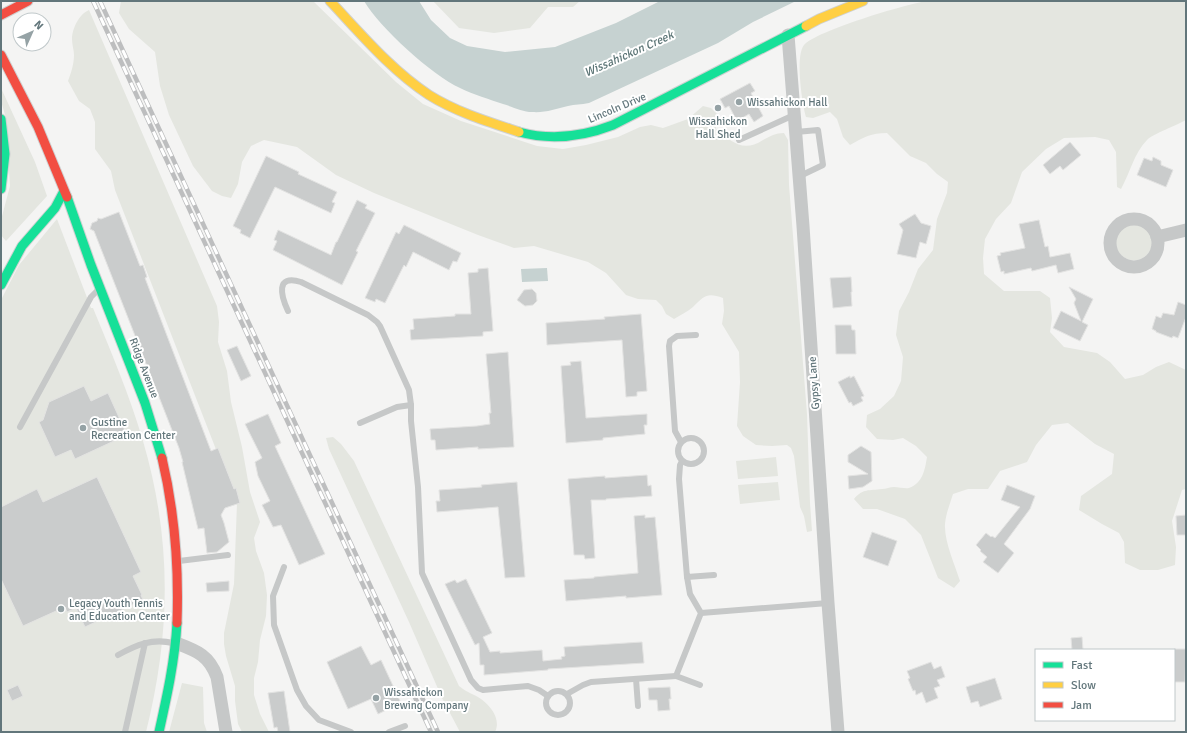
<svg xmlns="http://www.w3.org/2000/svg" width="1187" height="733" font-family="Signika,sans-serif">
  <rect width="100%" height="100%" fill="#f4f4f3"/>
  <g fill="#e4e6e0">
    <path d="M121 1H313L396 82 423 104 461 121 537 146 563 149 586 145 618 137 640 127 651 125 663 128 688 119 703 106 711 108 719 116 716 122V129C732 142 743 153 763 140 771 136 775 133 784 133L788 140 789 185 807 414 810 503 812 531 807 532 804 516 800 507 794 456 791 448 787 445 772 446 756 445 743 436 737 426 740 382 739 352 722 324 724 311 723 298C707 292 704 296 693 307 687 312 680 315 674 319L666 314 662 306 656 300 638 299 626 295 606 273 588 262 534 246 514 248 478 235 374 193 336 175 297 147 264 140 251 146 242 162 238 184 231 198 222 196 212 191 193 166 169 115 160 86 155 52 129 29 119 13Z"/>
    <polygon points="433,1 580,1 573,7 548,7 530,28 494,33 459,28"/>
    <path d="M927 1H1186V120C1177 125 1153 134 1147 140 1134 153 1130 173 1121 189L1117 187 1116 152 1109 140 1095 137 1064 138 1046 149 1022 172 1011 203 996 219 985 239 983 258 984 274 1004 291H1040L1050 298 1052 318 1050 332 1064 347 1097 353 1110 362 1125 379 1143 375 1156 367 1169 362 1186 370V489L1182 490 1172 521 1176 547 1175 565 1158 570H1140L1125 563 1124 542 1119 533 1102 524 1079 510 1081 496 1112 474 1114 454 1095 444 1068 423 1052 425 1036 445 1027 462 1000 471 988 489H968L953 494C950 504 946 513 945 524 944 541 955 565 960 581L954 588 938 578 921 535 905 519 877 509H863L854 499C863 488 869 491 882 489 886 489 890 487 894 487 899 487 905 489 909 488 923 483 925 469 927 457L916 446 903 438 893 440 877 439 866 427 867 415 880 409 894 396 901 381 903 357 896 335 899 311 909 292 918 269 933 250 937 219 947 193 948 182 937 174 926 163 910 156 887 133C871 133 864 137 850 145L843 137 837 119 830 112 813 118 806 117C802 103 795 56 804 45 816 31 906 4 927 1Z"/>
    <path d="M89 10 217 306 219 322 218 342 227 371 231 402 242 447 250 492 260 522 254 538 256 551 264 573 267 595 266 616 260 640 258 662 254 678V695L260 714 269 732H242L238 724 235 701V686L226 656 224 644V633L234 584 237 503 217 452 115 190 111 171 95 149V122L90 109 79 101 68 81C71 73 74 64 74 55 74 50 72 45 72 39 72 29 79 14 89 10Z"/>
    <polygon points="1,88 35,162 47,196 6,241 1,235 1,220 10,186 6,118 1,101"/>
    <path d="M57 219 91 308H93C111 352 130 396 143 441 172 540 171 632 146 732H1V300L19 265Z"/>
    <path d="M1132 224C1144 225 1152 230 1155 242 1136 288 1090 235 1132 224Z"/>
    <path d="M333 437 341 444 354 461 459 686C467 693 474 694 481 699 492 707 501 720 495 732H460L442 698 409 622 329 449 326 438Z"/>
    <polygon points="776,457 778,476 738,479 736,461"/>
    <polygon points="778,482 780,500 740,504 738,485"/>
    <polygon points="182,683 203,687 204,723 207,732 169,732"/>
  </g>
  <g fill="#c6d2d1">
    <path d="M364 1H419L431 20 450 38 467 46 505 52 555 47 616 23 660 1H796L753 22 718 43 589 103C581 105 575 104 568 106 556 109 545 113 532 112 523 112 513 107 503 104 489 99 474 95 460 88 432 75 380 28 364 1Z"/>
    <polygon points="547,268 548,281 522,282 521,269"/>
  </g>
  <g fill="#cacccc" stroke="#e3e3e2">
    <polygon points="750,83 755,91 751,93 763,116 754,122 749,114 737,121 729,106 725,108 720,99"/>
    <polygon points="1070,142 1081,155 1063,170 1060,166 1050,174 1043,165"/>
    <polygon points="266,156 299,172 298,174 337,192 332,202 335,203 331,213 275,187 250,238 240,233 241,230 233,226"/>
    <polygon points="1153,157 1161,161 1161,165 1173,170 1166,187 1137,175 1144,158 1152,161"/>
    <polygon points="357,200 367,205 365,208 375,213 356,251 358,252 342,285 273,250 277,241 274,240 278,230 331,255 336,242 337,242"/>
    <polygon points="119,212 140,266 143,265 147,277 145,278 211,451 218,448 234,489 236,488 240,503 225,508 221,515 224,523 229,542 217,552 207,553 204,528 198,529 182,462 183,462 179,448 94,231 90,229 92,223 97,221 98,218 101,219"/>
    <polygon points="915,214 921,223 931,226 926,244 920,242 916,258 897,254 903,230 899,224"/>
    <polygon points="1039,220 1045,247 1048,246 1050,257 1070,253 1074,269 1058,273 1056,265 1032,271 1031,268 1004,274 1004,271 1001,272 997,256 1001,255 1000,253 1025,248 1019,224"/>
    <polygon points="404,225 461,253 457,262 453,261 449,270 413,252 406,267 404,265 385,303 376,299 375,302 365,298 396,232 399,234"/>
    <polygon points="488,268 493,331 483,332 483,336 411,340 410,330 414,329 413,319 455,316 455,314 471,314 468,273 478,272 478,269"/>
    <polygon points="851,277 852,292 851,292 852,306 833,308 830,278"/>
    <polygon points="1069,287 1093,299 1082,322 1088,325 1080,341 1053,328 1061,311 1081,321 1074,303 1076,299"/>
    <polygon points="532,289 536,293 537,301 533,305 525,306 517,300 524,290"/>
    <polygon points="1178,302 1186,305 1186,317 1178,338 1173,336 1172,338 1156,332 1156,331 1152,329 1156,316 1161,318 1163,313 1174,315"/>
    <polygon points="641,314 647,391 637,392 637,396 626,397 622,340 547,345 546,323 605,319 604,317"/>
    <polygon points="835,325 851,325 852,330 855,330 856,354 836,354"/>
    <polygon points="237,346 251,376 241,381 227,350"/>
    <polygon points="508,352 514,447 478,449 478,447 436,450 435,440 431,440 430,429 477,426 490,424 489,413 491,413 486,354"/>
    <polygon points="581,361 586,418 647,414 647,425 644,425 645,434 603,438 603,440 566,443 561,366 571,365 570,362"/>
    <polygon points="850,376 850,378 854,376 864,396 861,397 863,401 853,406 851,402 849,403 838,382"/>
    <polygon points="84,386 91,401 108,393 127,435 75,459 71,450 55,457 39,422 43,420 49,402"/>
    <polygon points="268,414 281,443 275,446 325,554 299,565 281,525 273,527 262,505 270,501 258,476 255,462 262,458 245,424"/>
    <polygon points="861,446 871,452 872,481 863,487 849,489 848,476 868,474 848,462 848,455"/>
    <polygon points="647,475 648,486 651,485 652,496 606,499 606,500 591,500 595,558 585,559 584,555 574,555 568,479 605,476 605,478"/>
    <polygon points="97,477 141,572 133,576 142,595 141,595 143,600 85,627 76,608 67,612 65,607 23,626 1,579 1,507 37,489 43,502"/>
    <polygon points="517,482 525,577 505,578 498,507 437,512 436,501 440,501 439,490 482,487 481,485"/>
    <polygon points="1007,485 1035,496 1030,509 1004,544 1014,553 998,573 983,562 987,557 980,551 981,550 976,545 986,533 991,537 992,536 995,538 1020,507 1001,500"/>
    <polygon points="645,515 645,518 655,517 662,595 626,598 626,596 566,601 564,580 594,578 594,577 638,573 634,516"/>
    <polygon points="1186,515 1186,535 1177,535 1176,516"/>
    <polygon points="872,532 897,541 888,566 863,557"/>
    <polygon points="466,579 492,633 483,637 490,652 500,651 500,653 542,650 543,661 562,659 561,657 565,656 564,647 642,642 644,663 548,669 548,670 484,675 484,665 480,665 479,643 475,645 445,584 455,580 457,583"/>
    <polygon points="229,581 229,591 207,592 206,583"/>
    <polygon points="1082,637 1083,650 1072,650 1071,638"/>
    <polygon points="361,646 371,665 381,660 401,703 378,714 371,699 348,709 327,662"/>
    <polygon points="1174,649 1186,649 1185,682 1174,682"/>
    <polygon points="931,662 934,669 941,666 945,677 937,680 940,686 934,688 938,698 926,703 922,692 916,695 915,690 913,691 908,679 910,678 907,671"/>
    <polygon points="995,678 1002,699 980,707 978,701 971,703 966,687"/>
    <polygon points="18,685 23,696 12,701 7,690"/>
    <polygon points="670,687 671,699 669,699 670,710 658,711 657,700 649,700 648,688"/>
    <polygon points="284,691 290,732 278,732 277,727 274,728 268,693"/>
  </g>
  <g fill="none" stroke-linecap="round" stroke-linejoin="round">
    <defs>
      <g id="fast">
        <polyline points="1,119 5,154 1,189"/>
        <path d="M519 132C552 141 582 137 613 125L806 26"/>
        <polyline points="67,197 91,265 145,403 162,458"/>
        <polyline points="1,285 22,246 55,208 64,191"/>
        <path d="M159 732C167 696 175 660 177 623"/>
      </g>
      <g id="slow">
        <path d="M330 1C361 34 391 70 429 95 456 112 489 122 519 132"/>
        <polyline points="806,26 819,19 863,1"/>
      </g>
      <g id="jam">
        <polyline points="1,15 28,1"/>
        <polyline points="1,55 38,127 67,197"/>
        <path d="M162 458C175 513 179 567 177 623"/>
      </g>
    </defs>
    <use href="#fast" stroke="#cfd1d1" stroke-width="11"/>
    <use href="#slow" stroke="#cfd1d1" stroke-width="11"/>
    <use href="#jam" stroke="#cfd1d1" stroke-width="11"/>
    <g stroke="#c6c8c8" stroke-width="6">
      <polyline points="796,132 818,130 823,165 800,176"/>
      <polyline points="739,140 794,115"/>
      <path d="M288 311C281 296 275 274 301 282L368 315 377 322 380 326 409 390 411 405 397 407 360 423"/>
      <polyline points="411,405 411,421 418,487 422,573 471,680 478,688 483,690 528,686 539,690 548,696"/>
      <polyline points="20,427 91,297 99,289"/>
      <circle cx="691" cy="451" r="13"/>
      <polyline points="681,442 675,431 669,346 670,341 677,336 696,335"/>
      <polyline points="682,461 680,465 679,479 687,577 714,575"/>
      <polyline points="179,561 228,555"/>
      <polyline points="284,567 273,596 274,625 297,690 306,706 319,720 351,732"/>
      <polyline points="687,577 690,594 701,613 676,676 700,685"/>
      <polyline points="701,613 828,603"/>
      <path d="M118 655C136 645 152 638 173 643"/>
      <polyline points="636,679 638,706"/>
      <circle cx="558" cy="703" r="12"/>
      <polyline points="567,694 583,685 591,682 676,676"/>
      <polyline points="125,732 145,643"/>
      <polyline points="389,732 405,726"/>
    </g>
    <g stroke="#c6c8c8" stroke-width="13">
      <polyline points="788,35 803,226 828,603 838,732"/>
      <circle cx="1134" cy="243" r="24"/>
      <polyline points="1157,237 1186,230"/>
      <path d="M176 643C197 651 209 655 217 677L226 732"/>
    </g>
    <use href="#fast" stroke="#16e098" stroke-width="9"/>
    <use href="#slow" stroke="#ffcf43" stroke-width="9"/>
    <use href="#jam" stroke="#f24e42" stroke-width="9"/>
    <defs>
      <g id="rail">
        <polyline points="93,1 431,732"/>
        <polyline points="100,1 438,732"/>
      </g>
    </defs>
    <use href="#rail" stroke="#bdbebf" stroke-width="4.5"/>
    <use href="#rail" stroke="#fff" stroke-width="3" stroke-dasharray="9" stroke-linecap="butt"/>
  </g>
  <g fill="#95a2a5" stroke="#fff" stroke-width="1.5">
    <circle cx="739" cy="102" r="4"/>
    <circle cx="718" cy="108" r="4"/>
    <circle cx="83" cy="428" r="4"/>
    <circle cx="61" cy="609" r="4"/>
    <circle cx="376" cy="698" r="4"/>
  </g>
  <g text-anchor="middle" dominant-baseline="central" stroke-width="4" stroke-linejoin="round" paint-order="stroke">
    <g font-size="11" fill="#62767b" stroke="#fff" text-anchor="start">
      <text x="747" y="102">Wissahickon Hall</text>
      <text x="718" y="121" text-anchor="middle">Wissahickon<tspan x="718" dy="13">Hall Shed</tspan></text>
      <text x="91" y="422">Gustine<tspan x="91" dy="13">Recreation Center</tspan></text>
      <text x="69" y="603">Legacy Youth Tennis<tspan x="69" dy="13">and Education Center</tspan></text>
      <text x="384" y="692">Wissahickon<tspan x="384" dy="13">Brewing Company</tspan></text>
    </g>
    <g font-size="11" fill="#62767b" stroke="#fff">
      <text transform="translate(617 108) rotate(-23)">Lincoln Drive</text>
      <text transform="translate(144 368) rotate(69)">Ridge Avenue</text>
      <text transform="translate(814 383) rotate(-94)">Gypsy Lane</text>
    </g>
    <g font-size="12" font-style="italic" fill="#5d7677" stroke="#fff">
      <text transform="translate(629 54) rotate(-24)">Wissahickon Creek</text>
    </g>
  </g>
  <rect width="1187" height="733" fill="none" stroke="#62767b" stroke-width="4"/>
  <rect x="1035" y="649" width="140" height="72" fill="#ffffff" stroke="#c0c8ca"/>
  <rect x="1043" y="662" width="20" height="6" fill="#16e098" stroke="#c0c8ca"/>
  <text x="1071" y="669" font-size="12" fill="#62767b">Fast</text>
  <rect x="1043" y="682" width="20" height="6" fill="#ffcf43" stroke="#c0c8ca"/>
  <text x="1071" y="689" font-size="12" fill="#62767b">Slow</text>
  <rect x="1043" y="702" width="20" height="6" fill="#f24e42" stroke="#c0c8ca"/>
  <text x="1071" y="709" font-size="12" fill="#62767b">Jam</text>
  <g transform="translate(32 32) rotate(45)"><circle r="19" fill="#ffffff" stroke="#c0c8ca"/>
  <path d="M0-3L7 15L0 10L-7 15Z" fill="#95a2a5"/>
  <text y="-6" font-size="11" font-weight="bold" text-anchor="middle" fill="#62767b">N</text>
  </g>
</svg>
